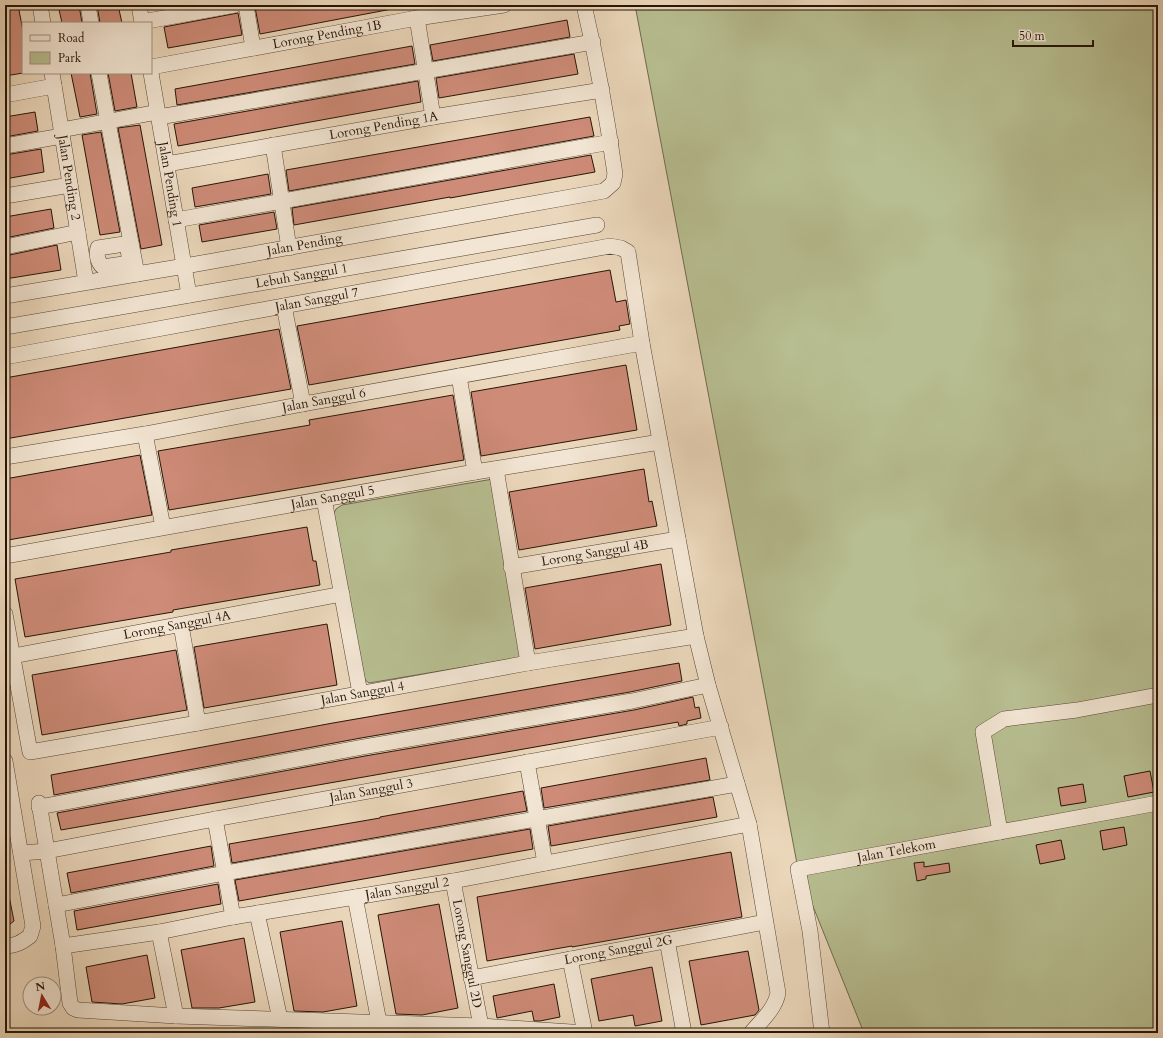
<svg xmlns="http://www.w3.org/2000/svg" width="1163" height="1038" font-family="Cardo,serif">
  <rect width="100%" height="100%" fill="#ebd7bb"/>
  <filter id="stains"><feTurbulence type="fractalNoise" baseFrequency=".005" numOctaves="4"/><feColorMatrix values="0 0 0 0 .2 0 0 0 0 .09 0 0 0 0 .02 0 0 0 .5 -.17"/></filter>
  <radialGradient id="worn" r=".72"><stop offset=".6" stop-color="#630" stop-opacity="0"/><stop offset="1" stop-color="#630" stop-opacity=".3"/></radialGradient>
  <g fill="#b7be91" stroke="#6e6a4c">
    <polygon points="635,5 1158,5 1158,1033 864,1033 798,869"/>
    <polygon points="493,479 523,657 369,683 365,680 332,517 336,509 342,505"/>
  </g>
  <g fill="#ce8b78" stroke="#261507">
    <polygon points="5,5 18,5 23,31 23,73 5,76"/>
    <polygon points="58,5 79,5 82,23 62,23"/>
    <polygon points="97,5 118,5 122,23 100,23"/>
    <polygon points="265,5 392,5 392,9 260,34 255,7"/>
    <polygon points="238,13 242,35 168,48 164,27"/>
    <polygon points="567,20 570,37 433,61 430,45"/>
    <polygon points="412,46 415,64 177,105 175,89"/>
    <polygon points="574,54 578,74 439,98 436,78"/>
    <polygon points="71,73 90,73 97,114 80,117"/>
    <polygon points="108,73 131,73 137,107 115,111"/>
    <polygon points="418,81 421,102 178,146 174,124"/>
    <polygon points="35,112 38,131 5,137 5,117"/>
    <polygon points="590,117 594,136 289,191 286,170"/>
    <polygon points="140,125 162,245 141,249 118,128"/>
    <polygon points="101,132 120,232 100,235 82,135"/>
    <polygon points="41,149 44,172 5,179 5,155"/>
    <polygon points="591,155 595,172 450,198 450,197 294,225 292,208"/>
    <polygon points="268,174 271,194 195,207 192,188"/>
    <polygon points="51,209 54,228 5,238 5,217"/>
    <polygon points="274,212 277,229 202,242 199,225"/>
    <polygon points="57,245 61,270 5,279 5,256"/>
    <polygon points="610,270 616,302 626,300 629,319 630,324 619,326 620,330 309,385 297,326"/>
    <polygon points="279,329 291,389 5,439 5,378"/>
    <polygon points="626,365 637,430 481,456 471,392"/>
    <polygon points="453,395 464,460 169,510 158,451 310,425 309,420"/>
    <polygon points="140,455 152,515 8,540 5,523 5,479"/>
    <polygon points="644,469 649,502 652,501 657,526 519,550 509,492"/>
    <polygon points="307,527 313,561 316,561 320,585 173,610 173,612 25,637 15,579 171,552 171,550"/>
    <polygon points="661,564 671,625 535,649 525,588"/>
    <polygon points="327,624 337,685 204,708 194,647"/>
    <polygon points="176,650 187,710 42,735 32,675"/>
    <polygon points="679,663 682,681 630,692 361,738 54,795 51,775 333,723"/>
    <polygon points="693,697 695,708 699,707 701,718 687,721 687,724 679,726 678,722 61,830 57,813 365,756 634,710"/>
    <polygon points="706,758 710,780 544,808 541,788"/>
    <polygon points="1150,771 1154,792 1128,797 1124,776"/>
    <polygon points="1083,784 1086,802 1061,806 1058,788"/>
    <polygon points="523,791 527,811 232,863 229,844 380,818 380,817"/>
    <polygon points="713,797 717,817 551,846 548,826"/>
    <polygon points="1124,827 1127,845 1103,850 1100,831"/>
    <polygon points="530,829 533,849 239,901 235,880"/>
    <polygon points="1061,840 1065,859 1040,864 1036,845"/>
    <polygon points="211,846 214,866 71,893 67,873"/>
    <polygon points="731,852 742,917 572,947 572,946 487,961 477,897"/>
    <polygon points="924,862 924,867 949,863 950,872 926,876 926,879 917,881 914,863"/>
    <polygon points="218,884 221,904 77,930 74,911"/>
    <polygon points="9,896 14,921 5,928 5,897"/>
    <polygon points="439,904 458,1008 422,1015 396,1014 378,915"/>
    <polygon points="342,921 357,1006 323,1012 294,1011 280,932"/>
    <polygon points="244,938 255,1002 219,1008 192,1008 181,950"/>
    <polygon points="748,951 759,1010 755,1015 701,1025 689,961"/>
    <polygon points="147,955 155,998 122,1004 92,1002 86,967"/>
    <polygon points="652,967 662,1021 635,1026 633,1015 599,1021 591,979"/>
    <polygon points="554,984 560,1017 540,1021 534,1021 532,1011 497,1018 493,996"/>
  </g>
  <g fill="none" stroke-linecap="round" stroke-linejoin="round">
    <defs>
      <g id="minor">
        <polyline points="40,5 43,23"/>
        <polyline points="88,5 91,23"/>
        <polyline points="139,5 142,23"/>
        <polyline points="246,5 253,48"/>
        <polyline points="417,18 433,117"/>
        <polyline points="142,22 235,5"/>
        <path id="s1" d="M151 67 417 18 504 5"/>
        <path id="s2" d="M52 73 86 282"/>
        <polyline points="99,73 108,122 137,274"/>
        <path id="s3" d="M151 73 189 295"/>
        <polyline points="5,95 54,86"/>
        <polyline points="159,117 593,42"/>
        <polyline points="61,130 158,112"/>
        <polyline points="273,145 289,248"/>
        <polyline points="5,146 62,136"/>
        <path id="s4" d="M167 164 433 117 602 90"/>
        <polyline points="5,196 70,185"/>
        <polyline points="176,220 611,142"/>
        <polyline points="5,247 78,232"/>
        <path d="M128 249 130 263 103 267C98 263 96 255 98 248L131 243"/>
        <path id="s5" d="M5 296 185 266 604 191 613 183 615 174C607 117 597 61 584 5"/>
        <polyline points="284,306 303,404"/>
        <path id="s6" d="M5 327 597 225"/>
        <path id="s7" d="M5 357 610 246 621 248 628 252 642 343 696 636 708 685 749 824 778 993C775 1009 761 1021 751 1033"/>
        <polyline points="459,376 475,472"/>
        <polyline points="145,434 163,527"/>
        <path id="s8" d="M5 457 145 434 303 404 642 343"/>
        <polyline points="496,469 528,663"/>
        <polyline points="324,499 360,693"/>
        <path id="s9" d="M5 556 475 472 660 442"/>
        <path id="s10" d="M511 567 678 539"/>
        <path id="s11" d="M5 614 30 752 198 723 528 663 696 636"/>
        <polyline points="181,625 198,723"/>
        <path id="s12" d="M13 656 342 594"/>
        <path d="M5 761 33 926 30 936C22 942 16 946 5 946"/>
        <polyline points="527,762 545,863"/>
        <polyline points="39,803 63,946 70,1003 73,1008 78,1010 176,1016 481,1026 586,1033"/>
        <polyline points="39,807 363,747 632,701 708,685"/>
        <polyline points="215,819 233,917"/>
        <polyline points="1000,832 983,732 1004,719 1077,710 1158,695"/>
        <path id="s13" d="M21 853 47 851 215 819 721 727"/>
        <path id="s14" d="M453 881 481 1026"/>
        <polyline points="355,897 379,1022"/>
        <polyline points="56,905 225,873 737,784"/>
        <polyline points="257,913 280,1019"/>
        <polyline points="159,932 176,1016"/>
        <polyline points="667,940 684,1033"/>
        <path id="s15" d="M63 946 159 932 233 917 453 881 749 824"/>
        <polyline points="570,959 585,1033"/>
        <path id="s16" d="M471 978 765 922"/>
        <path id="s17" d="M822 1033 810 931 798 869 1158 803"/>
      </g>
    </defs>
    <use href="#minor" stroke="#574634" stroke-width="16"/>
    <use href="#minor" stroke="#f2e5d3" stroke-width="15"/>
  </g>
  <g text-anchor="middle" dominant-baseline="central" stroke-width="3.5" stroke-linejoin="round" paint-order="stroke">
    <g font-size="13" fill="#261507" stroke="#f2e5d3">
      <text stroke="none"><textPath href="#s1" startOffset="179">Lorong Pending 1B</textPath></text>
      <text stroke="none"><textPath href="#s4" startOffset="220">Lorong Pending 1A</textPath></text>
      <text stroke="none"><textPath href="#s2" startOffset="106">Jalan Pending 2</textPath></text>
      <text stroke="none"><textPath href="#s3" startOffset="113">Jalan Pending 1</textPath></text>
      <text stroke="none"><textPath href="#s5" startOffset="304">Jalan Pending</textPath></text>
      <text stroke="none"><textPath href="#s6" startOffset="301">Lebuh Sanggul 1</textPath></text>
      <text stroke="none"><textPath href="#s7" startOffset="317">Jalan Sanggul 7</textPath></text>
      <text stroke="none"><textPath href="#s8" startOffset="324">Jalan Sanggul 6</textPath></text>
      <text stroke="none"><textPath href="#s9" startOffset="333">Jalan Sanggul 5</textPath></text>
      <text stroke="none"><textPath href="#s10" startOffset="85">Lorong Sanggul 4B</textPath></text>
      <text stroke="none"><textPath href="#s12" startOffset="167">Lorong Sanggul 4A</textPath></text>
      <text stroke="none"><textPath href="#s11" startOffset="478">Jalan Sanggul 4</textPath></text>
      <text stroke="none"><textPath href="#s13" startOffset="356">Jalan Sanggul 3</textPath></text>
      <text stroke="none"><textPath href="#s17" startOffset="266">Jalan Telekom</textPath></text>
      <text stroke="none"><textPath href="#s15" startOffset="349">Jalan Sanggul 2</textPath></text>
      <text stroke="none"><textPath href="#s16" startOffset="150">Lorong Sanggul 2G</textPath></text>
      <text stroke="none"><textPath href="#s14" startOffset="74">Lorong Sanggul 2D</textPath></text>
    </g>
  </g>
  <rect width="1163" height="1038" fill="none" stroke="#ebd7bb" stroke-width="20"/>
  <rect x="6" y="6" width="1151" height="1026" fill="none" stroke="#261507" stroke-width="2"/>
  <rect x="10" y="10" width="1143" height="1018" fill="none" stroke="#261507"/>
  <rect x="22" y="22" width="130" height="52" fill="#f2e5d3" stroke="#a09281"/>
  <rect x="30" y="35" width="20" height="6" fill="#f2e5d3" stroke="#a09281"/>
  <text x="58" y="42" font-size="12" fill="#261507">Road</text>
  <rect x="30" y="52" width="20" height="12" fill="#b7be91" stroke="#a09281"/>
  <text x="58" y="62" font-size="12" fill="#261507">Park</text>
  <g transform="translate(42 996) rotate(350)"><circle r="19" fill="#f2e5d3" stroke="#a09281"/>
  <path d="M0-3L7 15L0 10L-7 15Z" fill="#8f2418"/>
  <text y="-6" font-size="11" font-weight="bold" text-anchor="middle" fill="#261507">N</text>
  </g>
  <path d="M1013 40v6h80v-6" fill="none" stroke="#261507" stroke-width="2"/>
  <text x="1019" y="40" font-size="12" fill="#261507" stroke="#f2e5d3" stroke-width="3" paint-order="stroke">50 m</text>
  <rect width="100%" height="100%" filter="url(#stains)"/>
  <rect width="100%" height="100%" fill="url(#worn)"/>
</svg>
